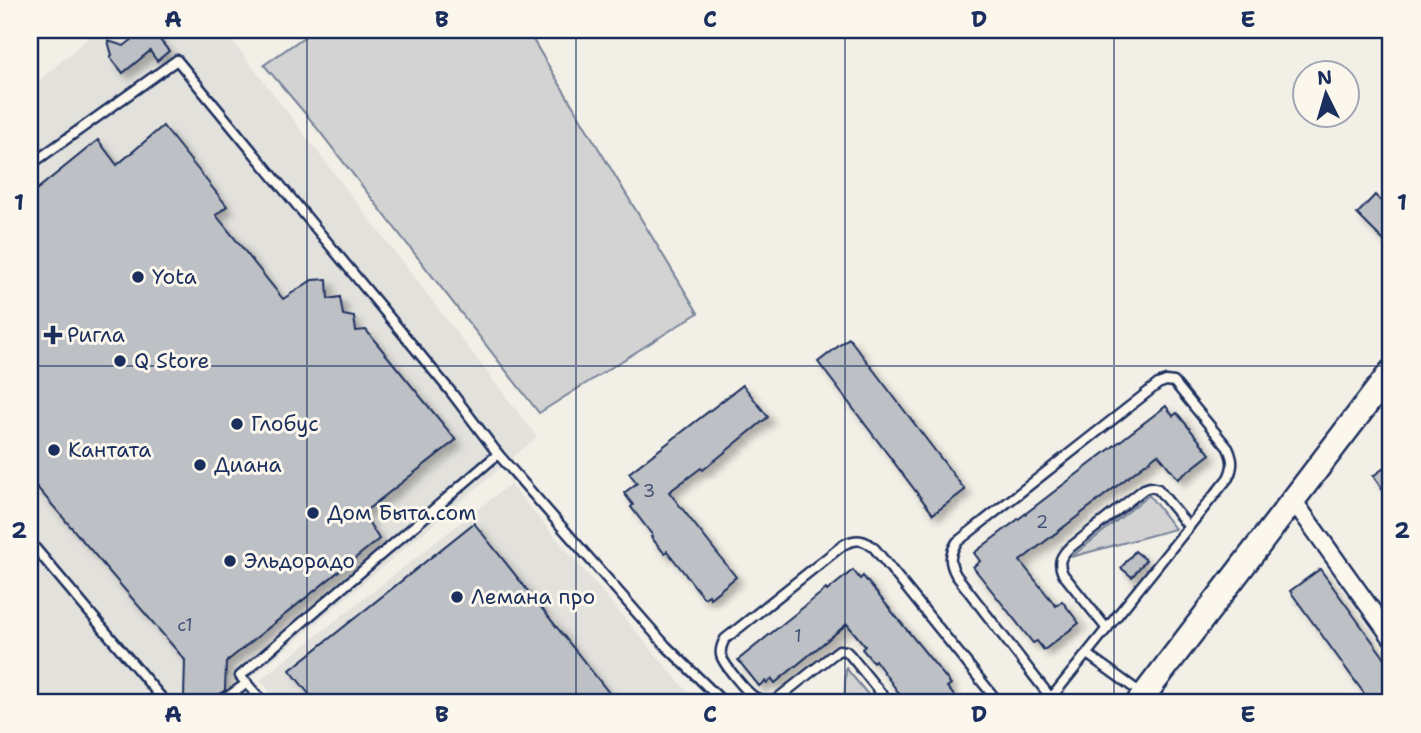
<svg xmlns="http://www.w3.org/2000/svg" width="1421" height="733" font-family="'Shantell Sans',sans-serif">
  <defs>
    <filter id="shadow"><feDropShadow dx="6" dy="6" stdDeviation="3.5" flood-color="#0004"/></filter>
  </defs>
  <rect width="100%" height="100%" fill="#f2efe6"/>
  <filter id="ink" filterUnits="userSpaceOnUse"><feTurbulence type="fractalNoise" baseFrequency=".0143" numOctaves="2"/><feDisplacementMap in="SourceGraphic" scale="14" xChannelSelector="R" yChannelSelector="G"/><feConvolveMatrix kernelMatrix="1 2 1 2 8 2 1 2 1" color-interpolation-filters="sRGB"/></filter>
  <g filter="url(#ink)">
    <g fill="#e2e1dc">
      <polygon points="97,30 224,30 537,437 251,678 272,703 30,703 30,89"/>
      <polygon points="510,484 697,703 280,703 260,680"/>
    </g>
    <g fill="#d2d3d2" stroke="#768198" stroke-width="2">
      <polygon points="314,30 527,30 698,313 539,413 309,118 264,65"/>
      <polygon points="1149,495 1175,529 1071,557"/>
      <polygon points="846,668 875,703 844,703"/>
    </g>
    <g fill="#bdc0c4" stroke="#1b2f5e" stroke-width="2" filter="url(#shadow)">
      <polygon points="144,30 152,30 169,51 157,61 150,51 123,73 110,57 112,55 108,41 124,46"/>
      <polygon points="163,126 227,206 216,215 283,299 312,280 327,279 328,299 340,297 343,315 354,317 356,331 366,330 456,440 363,513 379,539 226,662 225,690 215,698 184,697 185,660 30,479 30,195 98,140 117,165"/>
      <polygon points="1375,195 1391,211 1391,248 1357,214"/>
      <polygon points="849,338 965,490 933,514 818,362"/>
      <polygon points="743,385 768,417 703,470 701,468 669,492 736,577 710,598 709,595 704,598 667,551 664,553 651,537 653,536 631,507 633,505 624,493 637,483 629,473"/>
      <polygon points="1166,406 1173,416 1177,413 1210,454 1178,479 1158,454 1020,561 1056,606 1062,601 1079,623 1044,650 1037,641 1033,643 973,567 980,561 974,553"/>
      <polygon points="1391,463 1391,502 1373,476"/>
      <polygon points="474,523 617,703 316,703 290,670"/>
      <polygon points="1135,551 1146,560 1132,577 1121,568"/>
      <polygon points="1320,569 1391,667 1391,695 1380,703 1371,703 1290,591"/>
      <polygon points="853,570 860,579 863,576 951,684 947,687 960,703 906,703 875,660 873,662 862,649 865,646 847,624 775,683 772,679 767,683 765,681 759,686 738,660 826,589 827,591"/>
    </g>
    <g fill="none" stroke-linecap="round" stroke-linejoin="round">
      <defs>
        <g id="lane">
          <polyline points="30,165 177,60 451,392 498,454 240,676 264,703"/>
          <polyline points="498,454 665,645 724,703"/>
          <polyline points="30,542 166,703"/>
          <path d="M1107 629 1063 574C1058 563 1060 558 1067 550L1144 489 1150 487 1158 489 1189 527"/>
          <polyline points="1087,654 1141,693"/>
          <polyline points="773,702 839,650 846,651 850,655 889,703"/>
          <polyline points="219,703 247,683"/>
          <path d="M775 703C768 701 760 701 753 696 746 691 723 664 721 655 720 649 722 644 725 639L843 545C856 538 865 539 875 549L999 703"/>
          <path d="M1047 703 1228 478C1234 466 1233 459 1228 448L1174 382 1166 381 1158 384 957 542C949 555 949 562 956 575L1051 698"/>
        </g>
        <polyline id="street" points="1293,500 1391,637"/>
        <polyline id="secondary" points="1138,703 1391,372"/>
      </defs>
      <use href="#lane" stroke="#1b2f5e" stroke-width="13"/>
      <use href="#street" stroke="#1b2f5e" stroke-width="21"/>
      <use href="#secondary" stroke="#1b2f5e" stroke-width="28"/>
      <use href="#lane" stroke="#fbf7ec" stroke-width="8"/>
      <use href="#street" stroke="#fbf7ec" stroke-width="16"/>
      <use href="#secondary" stroke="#fbf7ec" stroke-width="23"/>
    </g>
  </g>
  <path fill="none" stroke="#1b2f5e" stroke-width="2" stroke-opacity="0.55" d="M307 30V703M576 30V703M845 30V703M1114 30V703M30 366H1391"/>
  <g fill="#1b2f5e" stroke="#fbf7ec" stroke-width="2.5">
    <circle cx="138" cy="277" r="7"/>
    <path d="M49.5 324.5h7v7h7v7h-7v7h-7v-7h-7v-7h7z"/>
    <circle cx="120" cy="361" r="7"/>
    <circle cx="237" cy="424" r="7"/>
    <circle cx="54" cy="450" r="7"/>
    <circle cx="200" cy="465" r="7"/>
    <circle cx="313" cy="513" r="7"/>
    <circle cx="230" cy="561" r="7"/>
    <circle cx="457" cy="597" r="7"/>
  </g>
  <g text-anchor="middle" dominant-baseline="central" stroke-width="6" stroke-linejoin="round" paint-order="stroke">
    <g font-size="18" fill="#445378">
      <text x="649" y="491">3</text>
      <text x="1042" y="522">2</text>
      <text x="185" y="625">с1</text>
      <text x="798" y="636">1</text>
    </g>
    <g font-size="21" fill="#1b2f5e" stroke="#fbf7ec" text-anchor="start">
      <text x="152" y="277">Yota</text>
      <text x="67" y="335">Ригла</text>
      <text x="134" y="361">Q Store</text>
      <text x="251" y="424">Глобус</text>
      <text x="68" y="450">Кантата</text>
      <text x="214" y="465">Диана</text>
      <text x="327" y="513">Дом Быта.com</text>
      <text x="244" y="561">Эльдорадо</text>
      <text x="471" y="597">Лемана про</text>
    </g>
  </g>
  <rect width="1421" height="733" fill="none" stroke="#fbf7ec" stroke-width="77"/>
  <g transform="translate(1326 94) rotate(355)"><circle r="33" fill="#fbf7ec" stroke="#a1a7b3" stroke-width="2"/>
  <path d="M0-5L12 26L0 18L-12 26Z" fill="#1b2f5e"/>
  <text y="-10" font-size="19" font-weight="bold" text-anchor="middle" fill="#1b2f5e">N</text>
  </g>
  <rect x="38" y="38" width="1344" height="656" fill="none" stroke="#1b2f5e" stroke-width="2.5"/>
  <g font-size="23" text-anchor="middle" font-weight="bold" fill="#1b2f5e">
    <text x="173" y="27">A</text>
    <text x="442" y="27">B</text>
    <text x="710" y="27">C</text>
    <text x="979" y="27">D</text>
    <text x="1248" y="27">E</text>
    <text x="19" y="210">1</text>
    <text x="1402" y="210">1</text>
    <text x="19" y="538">2</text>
    <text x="1402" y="538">2</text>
    <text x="173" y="722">A</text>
    <text x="442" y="722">B</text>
    <text x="710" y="722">C</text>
    <text x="979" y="722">D</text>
    <text x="1248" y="722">E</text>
  </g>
</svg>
